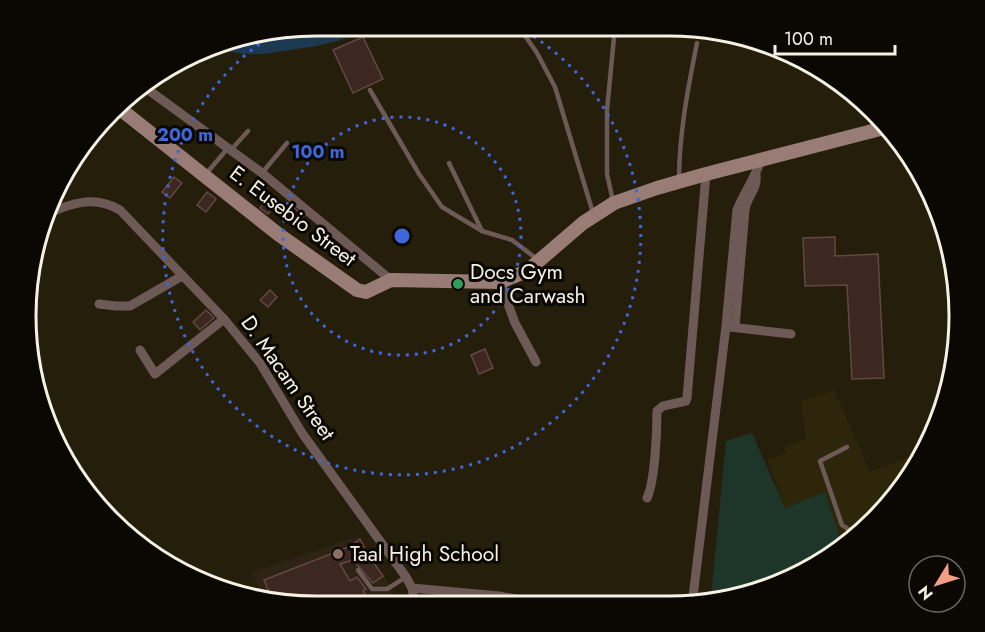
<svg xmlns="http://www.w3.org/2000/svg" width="985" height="632" font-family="Jost,sans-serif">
  <rect width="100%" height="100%" fill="#241e0a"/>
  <polygon fill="#2e260a" points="834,390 870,472 919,453 888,507 842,543 825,493 785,508 767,459 786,453 785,446 806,440 801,401"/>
  <polygon fill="#2f2315" points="359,536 394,592 377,604 278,604 265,601 252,572"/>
  <polygon fill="#1d3629" points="752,433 785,508 825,492 842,543 798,576 714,599 711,596 726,441"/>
  <polygon fill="#1d3952" points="316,26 381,27 363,29 341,40 317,46 264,54 244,54 208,48 223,41"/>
  <g fill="#3d2721" stroke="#614942" stroke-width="1.5">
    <polygon points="363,37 383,79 353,93 333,50"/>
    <polygon points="174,177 182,183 170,198 162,192"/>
    <polygon points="207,192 216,199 206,212 197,205"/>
    <polygon points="267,199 275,205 268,214 260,208"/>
    <polygon points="291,205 304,216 299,223 285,213"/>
    <polygon points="835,237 835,256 878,254 884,378 852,379 847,285 805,286 803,238"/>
    <polygon points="270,290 277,297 268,307 260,300"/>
    <polygon points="206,310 214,318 200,330 193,322"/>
    <polygon points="485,349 493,368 479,374 471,355"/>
    <polygon points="360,539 368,555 383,576 373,583 353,560 340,564 350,581 357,577 366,589 363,591 368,599 359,604 273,603 264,580 354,545 353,544"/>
  </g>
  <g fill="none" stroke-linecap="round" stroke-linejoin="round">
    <g stroke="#6d5a57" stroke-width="4.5">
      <polyline points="519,27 537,53 555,87 593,213"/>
      <polyline points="370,90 419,174 442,207 482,231 512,240 537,259"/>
      <polyline points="231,150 248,131"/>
      <polyline points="449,163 482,231"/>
      <polyline points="262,173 287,143"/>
      <polyline points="205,175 228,148"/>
      <path d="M679 180C679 134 688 88 697 43"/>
      <polyline points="613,201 607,174 607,110 615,27"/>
      <polyline points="847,447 820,461 842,525 854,533"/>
      <polyline points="856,531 863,527"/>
      <polyline points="358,570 372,589 387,589 406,577"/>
      <polyline points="763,586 777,576 780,581"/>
    </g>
    <g stroke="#6d5a57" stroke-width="9">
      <polyline points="143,86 262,173 391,280"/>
      <path d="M45 215C71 203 94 195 120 210L224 319 260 363 302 433 406 577 412 588 415 605"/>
      <polyline points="500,282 515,323 536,362"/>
      <polyline points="99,304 116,306 130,306 182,276"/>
      <polyline points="730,327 791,334"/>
      <path d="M735 327 745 210C747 196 758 189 756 175"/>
      <polyline points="140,350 155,374 224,319"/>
      <path d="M647 498C655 481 657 432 657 411L663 406 686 401 687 398 706 174"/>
      <polyline points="412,588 499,596 548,605"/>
      <path d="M692 605 726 326 737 210C744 192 755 178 761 160"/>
    </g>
    <polyline stroke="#9a7c77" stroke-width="14" points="119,108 278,234 357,290 366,292 391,280 500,282 527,271 583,223 614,203 657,188 706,174 884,128"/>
  </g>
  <g fill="none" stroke="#3d67da" stroke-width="3" stroke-dasharray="3 6">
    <circle cx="402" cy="236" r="119"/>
    <path d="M518 27A239 239 0 1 1 277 32"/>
  </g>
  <circle fill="#2e9e5b" stroke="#0b0803" stroke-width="2" cx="458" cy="284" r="6"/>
  <circle fill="#8d6e63" stroke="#0b0803" stroke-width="2" cx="338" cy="554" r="6"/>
  <g text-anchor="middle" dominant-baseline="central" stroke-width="6" stroke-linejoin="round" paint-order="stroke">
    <g font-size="21" fill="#f5f2e5" stroke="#0b0803">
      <text transform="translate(293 216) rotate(37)">E. Eusebio Street</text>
      <text transform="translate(288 378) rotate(55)">D. Macam Street</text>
    </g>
    <g font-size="21" fill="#f5f2e5" stroke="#0b0803" text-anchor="start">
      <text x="470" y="272">Docs Gym<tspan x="470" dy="24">and Carwash</tspan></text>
      <text x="350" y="554">Taal High School</text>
    </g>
  </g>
  <path d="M0 0H985V632H0ZM316 36H669A280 280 0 0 1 949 316V316A280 280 0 0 1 669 596H316A280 280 0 0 1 36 316V316A280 280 0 0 1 316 36Z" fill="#0b0803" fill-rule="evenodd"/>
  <path fill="none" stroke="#f5f2e5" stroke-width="3" d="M316 36H669A280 280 0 0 1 949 316V316A280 280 0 0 1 669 596H316A280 280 0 0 1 36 316V316A280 280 0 0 1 316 36Z"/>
  <circle cx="402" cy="236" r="9" fill="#3d67da" stroke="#0b0803" stroke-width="3"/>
  <g font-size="18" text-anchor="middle" font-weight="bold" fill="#3d67da" stroke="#0b0803" stroke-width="6" stroke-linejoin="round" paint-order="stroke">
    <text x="185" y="141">200 m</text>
    <text x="318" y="158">100 m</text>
  </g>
  <g transform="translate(937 584) rotate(232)"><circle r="28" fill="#0b0803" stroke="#69665d" stroke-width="1.5"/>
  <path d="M0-4.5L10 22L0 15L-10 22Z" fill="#f49e86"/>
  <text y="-9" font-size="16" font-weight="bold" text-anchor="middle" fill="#f5f2e5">N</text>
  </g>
  <path d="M775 45v9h120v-9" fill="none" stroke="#f5f2e5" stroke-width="3"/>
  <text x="784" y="45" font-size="18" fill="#f5f2e5" stroke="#0b0803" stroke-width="4.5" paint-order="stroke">100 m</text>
</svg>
